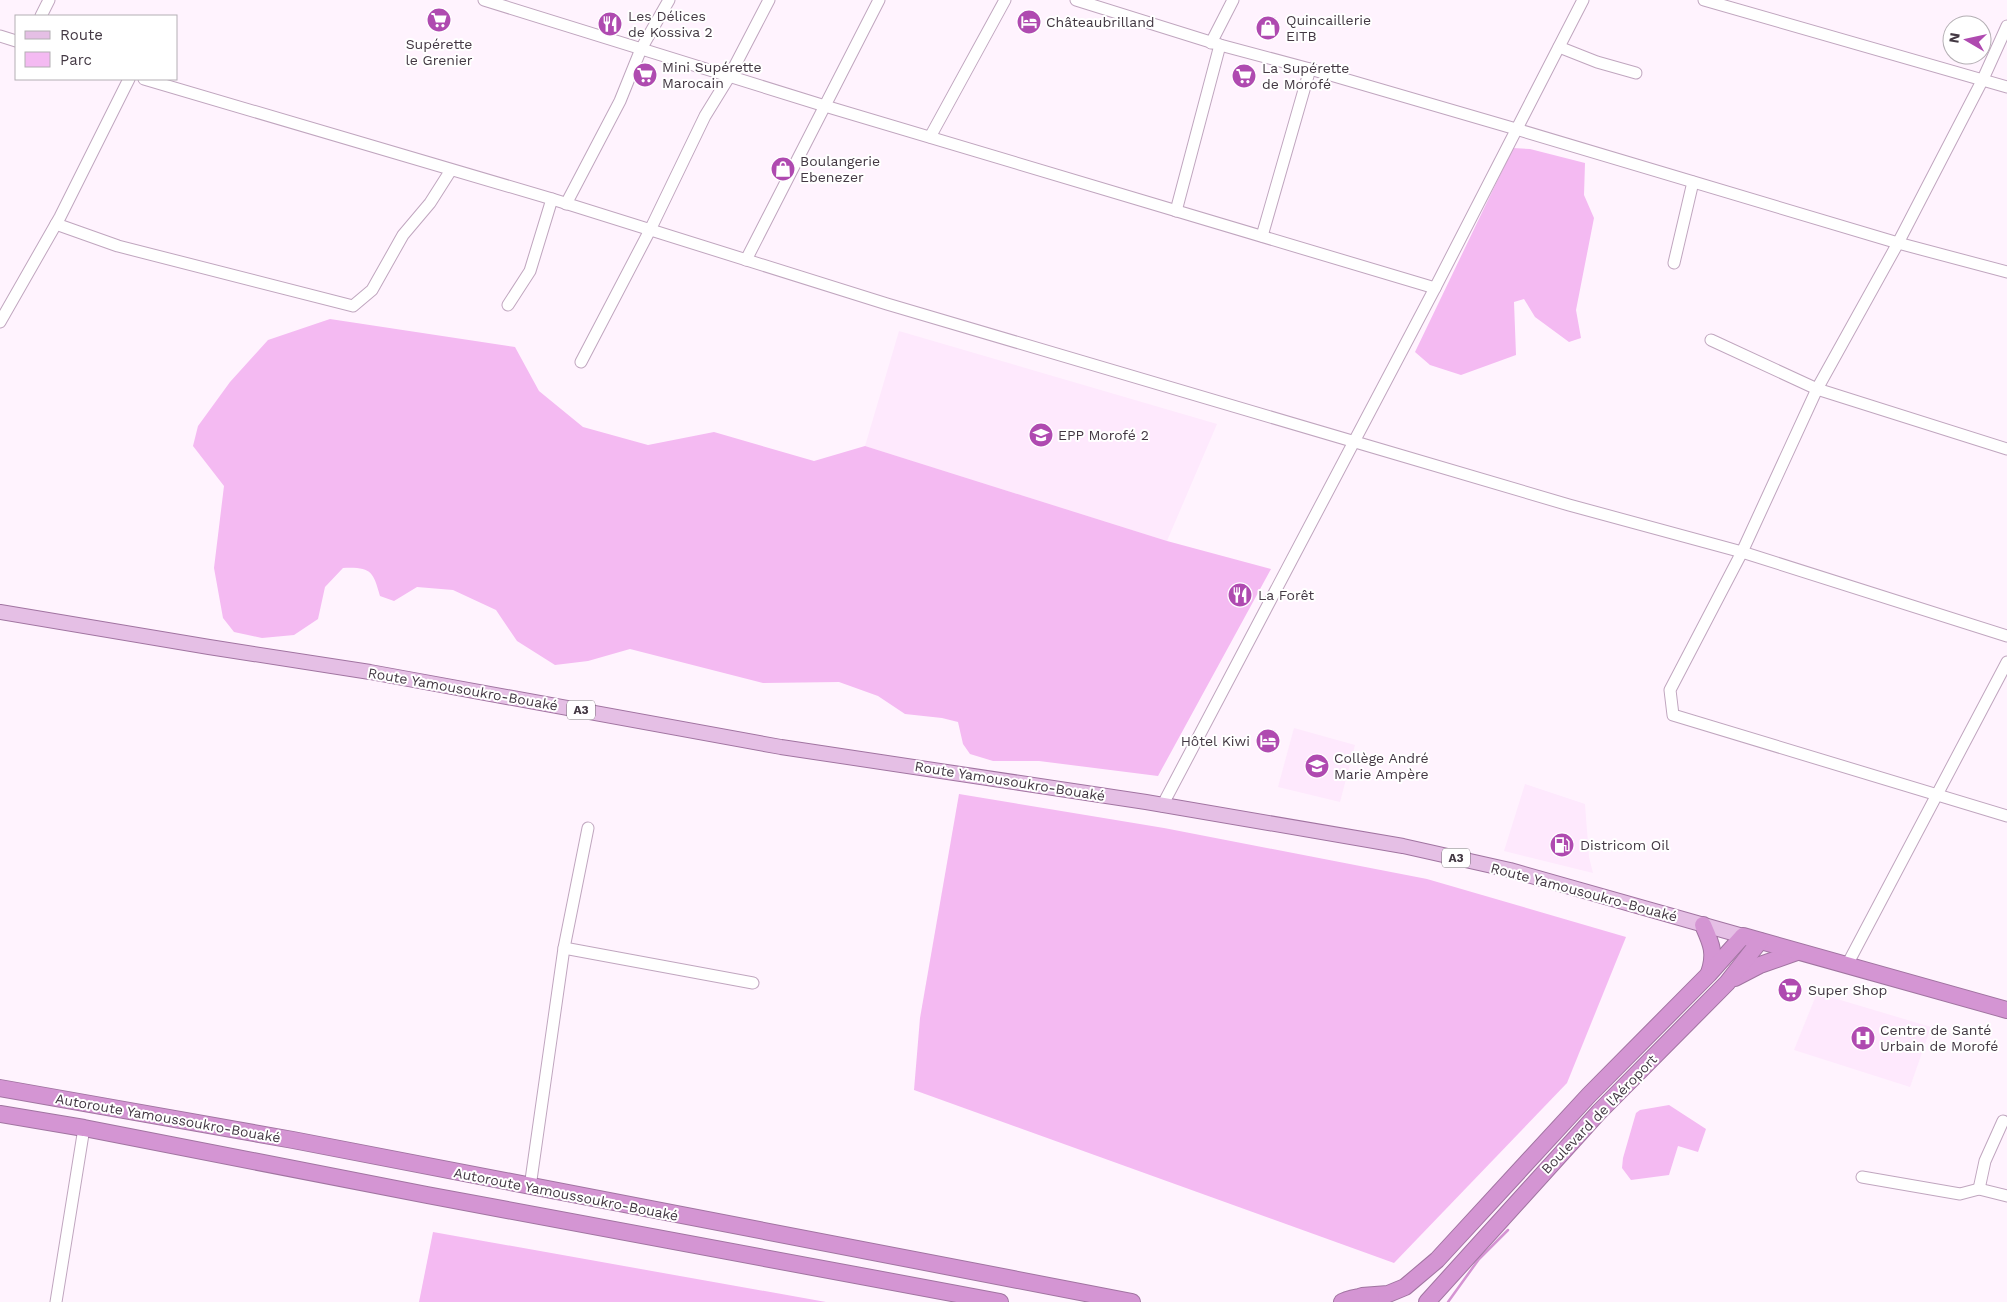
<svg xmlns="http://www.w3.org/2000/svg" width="2007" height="1302" font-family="'Work Sans',sans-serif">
  <rect width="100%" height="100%" fill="#fff3fe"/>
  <g fill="#fee9fd">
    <polygon points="899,331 1217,424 1167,541 865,446"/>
    <polygon points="1294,728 1355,745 1340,802 1278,787"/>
    <polygon points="1525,784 1585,804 1589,857 1593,873 1504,851"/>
    <polygon points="1817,993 1931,1027 1910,1087 1794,1050"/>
  </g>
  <g fill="#f4baf2">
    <polygon points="1513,148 1530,149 1585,163 1584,195 1594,218 1576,310 1581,338 1569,342 1535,317 1524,299 1514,302 1516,355 1461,375 1430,365 1415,352"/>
    <path d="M330 319 515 347 539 391 583 427 648 445 714 432 814 461 865 446 1167 541 1271 569 1158 776 1039 761H993L970 754 963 744 958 722 942 718 905 714 878 696 839 682 763 683 630 649 588 661 555 665 517 641 496 610 453 590 417 587 394 601 380 596C373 571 371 567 343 568L325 587 318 619 294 635 262 638 234 632 223 618 214 568 224 486 193 446 198 426 230 382 268 340Z"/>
    <polygon points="959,794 1164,828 1427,879 1626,937 1567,1083 1394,1263 914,1090 920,1018"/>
    <polygon points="1669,1105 1706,1129 1698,1152 1678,1146 1669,1175 1631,1180 1622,1168 1623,1158 1636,1113 1640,1110"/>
    <polygon points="433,1232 826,1302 419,1302"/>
  </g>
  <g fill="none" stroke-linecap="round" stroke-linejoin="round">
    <polyline stroke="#d594d3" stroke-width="2.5" points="1448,1302 1479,1259 1508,1230"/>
    <defs>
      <g id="minor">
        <polyline points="484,0 825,106 1435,288"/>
        <polyline points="1076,0 1220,45 1310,69 1516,129 1898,243 2007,272"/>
        <polyline points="1704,0 2007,87"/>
        <polyline points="41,16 49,0"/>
        <polyline points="2007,26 1983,79 1898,243 1817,389 1742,552 1670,690 1673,715 2007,816"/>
        <polyline points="0,36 16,41"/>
        <polyline points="1211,43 1233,0"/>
        <polyline points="1559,47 1597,62 1636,73"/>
        <polyline points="144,79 552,199 887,304 1569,505 1742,552 2007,636"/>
        <polyline points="930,137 1005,0"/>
        <polyline points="566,204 620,101 641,49 669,0"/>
        <polyline points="1176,211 1220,45"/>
        <polyline points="56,224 118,246 353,306 372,290 403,235 430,203 451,170"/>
        <polyline points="1262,236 1310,69"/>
        <polyline points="746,260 879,0"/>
        <polyline points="1674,263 1693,182"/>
        <polyline points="508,305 530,271 552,199"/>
        <polyline points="0,322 60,217 129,79"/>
        <polyline points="1711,340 1817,389 2007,449"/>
        <polyline points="581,362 650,230 705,116 729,77 769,0"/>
        <polyline points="1162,806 1435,288 1583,0"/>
        <polyline points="564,948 753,983"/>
        <polyline points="1847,965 2007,662"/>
        <polyline points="1862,1177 1960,1194 1979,1189 2007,1196"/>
        <polyline points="530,1187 564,948 588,828"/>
        <polyline points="1979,1189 1985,1161 2003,1121"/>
        <polyline points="56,1302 84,1128"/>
      </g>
      <polyline id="major" points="0,612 209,647 370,672 781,747 1146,802 1403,846 1510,870 1743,936"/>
      <g id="highway">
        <path d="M1703 925C1711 943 1716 953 1709 973"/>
        <polyline points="1735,978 1760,965 1797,952"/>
        <polyline points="0,1088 293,1140 1132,1302"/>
        <polyline points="0,1114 84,1128 427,1195 1000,1302"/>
        <polyline points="1362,1296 1388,1294 1405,1287 1437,1260 1589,1095 1709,974 1743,936 2007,1010"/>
        <path d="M1342 1302C1352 1297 1360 1296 1371 1298"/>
        <polyline points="1427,1302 1599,1112 1727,983 1760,941"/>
      </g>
    </defs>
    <use href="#minor" stroke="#c0a6bf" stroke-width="13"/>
    <use href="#major" stroke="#a174a1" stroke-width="16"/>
    <use href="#highway" stroke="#a174a1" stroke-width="18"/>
    <use href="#minor" stroke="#fff" stroke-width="11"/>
    <use href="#major" stroke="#e5bfe5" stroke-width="14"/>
    <use href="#highway" stroke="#d495d3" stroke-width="16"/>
  </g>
  <defs>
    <symbol id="supermarket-disc" viewBox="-11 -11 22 22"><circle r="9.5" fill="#af4ab0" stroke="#fff"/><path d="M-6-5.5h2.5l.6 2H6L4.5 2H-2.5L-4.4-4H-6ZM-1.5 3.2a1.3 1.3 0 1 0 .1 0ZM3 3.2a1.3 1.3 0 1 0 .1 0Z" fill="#fff"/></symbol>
    <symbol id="hotel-disc" viewBox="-11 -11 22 22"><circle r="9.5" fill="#af4ab0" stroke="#fff"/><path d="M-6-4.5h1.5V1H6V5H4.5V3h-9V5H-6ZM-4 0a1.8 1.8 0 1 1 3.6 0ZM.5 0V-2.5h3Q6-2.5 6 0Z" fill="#fff"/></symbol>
    <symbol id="restaurant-disc" viewBox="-11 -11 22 22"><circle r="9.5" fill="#af4ab0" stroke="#fff"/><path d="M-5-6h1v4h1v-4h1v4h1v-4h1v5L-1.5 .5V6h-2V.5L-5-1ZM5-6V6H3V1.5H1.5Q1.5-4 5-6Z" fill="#fff"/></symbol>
    <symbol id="shop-disc" viewBox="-11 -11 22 22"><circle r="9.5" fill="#af4ab0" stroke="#fff"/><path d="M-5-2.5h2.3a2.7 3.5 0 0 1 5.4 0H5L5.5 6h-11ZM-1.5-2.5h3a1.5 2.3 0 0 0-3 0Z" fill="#fff"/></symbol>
    <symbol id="school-disc" viewBox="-11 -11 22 22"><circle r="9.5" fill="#af4ab0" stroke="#fff"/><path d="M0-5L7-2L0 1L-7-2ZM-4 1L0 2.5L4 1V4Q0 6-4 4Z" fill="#fff"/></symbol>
    <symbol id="fuel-disc" viewBox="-11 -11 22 22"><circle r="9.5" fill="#af4ab0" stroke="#fff"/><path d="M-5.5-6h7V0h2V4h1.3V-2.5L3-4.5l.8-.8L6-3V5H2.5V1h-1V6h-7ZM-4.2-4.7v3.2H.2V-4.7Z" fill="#fff"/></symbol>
    <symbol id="hospital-disc" viewBox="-11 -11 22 22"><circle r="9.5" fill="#af4ab0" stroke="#fff"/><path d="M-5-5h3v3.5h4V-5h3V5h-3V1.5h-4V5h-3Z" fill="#fff"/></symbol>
  </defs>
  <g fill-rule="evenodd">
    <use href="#supermarket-disc" x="425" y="6" width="28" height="28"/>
    <use href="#hotel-disc" x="1015" y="8" width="28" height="28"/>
    <use href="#restaurant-disc" x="596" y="10" width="28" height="28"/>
    <use href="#shop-disc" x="1254" y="14" width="28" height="28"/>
    <use href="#supermarket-disc" x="631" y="61" width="28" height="28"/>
    <use href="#supermarket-disc" x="1230" y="62" width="28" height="28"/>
    <use href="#shop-disc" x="769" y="155" width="28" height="28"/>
    <use href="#school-disc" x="1027" y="421" width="28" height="28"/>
    <use href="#restaurant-disc" x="1226" y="581" width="28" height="28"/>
    <use href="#hotel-disc" x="1254" y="727" width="28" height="28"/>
    <use href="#school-disc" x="1303" y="752" width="28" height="28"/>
    <use href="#fuel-disc" x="1548" y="831" width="28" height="28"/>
    <use href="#supermarket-disc" x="1776" y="976" width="28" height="28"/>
    <use href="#hospital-disc" x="1849" y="1024" width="28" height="28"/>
  </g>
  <g text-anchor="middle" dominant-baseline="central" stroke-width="4" stroke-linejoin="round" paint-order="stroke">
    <g fill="#fff" stroke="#7b747b" stroke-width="1">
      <rect x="567" y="700.5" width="28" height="19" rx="4"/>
      <rect x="1442" y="848.5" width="28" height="19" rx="4"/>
    </g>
    <g font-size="12" font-weight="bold" fill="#433843">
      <text x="581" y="710">A3</text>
      <text x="1456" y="858">A3</text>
    </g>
    <g font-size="14" fill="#433843" stroke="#fff" text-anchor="start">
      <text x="628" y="16">Les Délices<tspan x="628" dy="16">de Kossiva 2</tspan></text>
      <text x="1286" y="20">Quincaillerie<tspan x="1286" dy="16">EITB</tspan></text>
      <text x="1046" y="22">Châteaubrilland</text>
      <text x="439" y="44" text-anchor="middle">Supérette<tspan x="439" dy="16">le Grenier</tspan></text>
      <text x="662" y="67">Mini Supérette<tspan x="662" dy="16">Marocain</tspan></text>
      <text x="1262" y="68">La Supérette<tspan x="1262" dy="16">de Morofé</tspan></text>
      <text x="800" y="161">Boulangerie<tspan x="800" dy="16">Ebenezer</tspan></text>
      <text x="1058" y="435">EPP Morofé 2</text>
      <text x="1258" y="595">La Forêt</text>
      <text x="1250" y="741" text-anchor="end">Hôtel Kiwi</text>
      <text x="1334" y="758">Collège André<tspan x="1334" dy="16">Marie Ampère</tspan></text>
      <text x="1580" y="845">Districom Oil</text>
      <text x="1808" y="990">Super Shop</text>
      <text x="1880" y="1030">Centre de Santé<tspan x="1880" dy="16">Urbain de Morofé</tspan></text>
    </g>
    <g font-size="14" fill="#433843" stroke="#fff">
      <text transform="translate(463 689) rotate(10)">Route Yamousoukro-Bouaké</text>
      <text transform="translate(1010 781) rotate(9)">Route Yamousoukro-Bouaké</text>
      <text transform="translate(1584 892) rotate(15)">Route Yamousoukro-Bouaké</text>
      <text transform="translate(1599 1114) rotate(-46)">Boulevard de l'Aéroport</text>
      <text transform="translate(168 1118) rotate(10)">Autoroute Yamoussoukro-Bouaké</text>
      <text transform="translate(566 1194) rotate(11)">Autoroute Yamoussoukro-Bouaké</text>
    </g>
  </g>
  <rect x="15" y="15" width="162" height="65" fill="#ffffff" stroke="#b4afb4"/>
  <rect x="25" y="31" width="25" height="8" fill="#e5bfe5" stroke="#b4afb4"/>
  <text x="60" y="40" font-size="15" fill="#433843">Route</text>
  <rect x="25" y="52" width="25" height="15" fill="#f4baf2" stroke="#b4afb4"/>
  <text x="60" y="65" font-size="15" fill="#433843">Parc</text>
  <g transform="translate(1967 40) rotate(279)"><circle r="24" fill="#ffffff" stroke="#b4afb4"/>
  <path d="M0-4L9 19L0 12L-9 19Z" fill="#af4ab0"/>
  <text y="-8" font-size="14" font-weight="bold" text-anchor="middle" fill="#433843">N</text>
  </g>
</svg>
